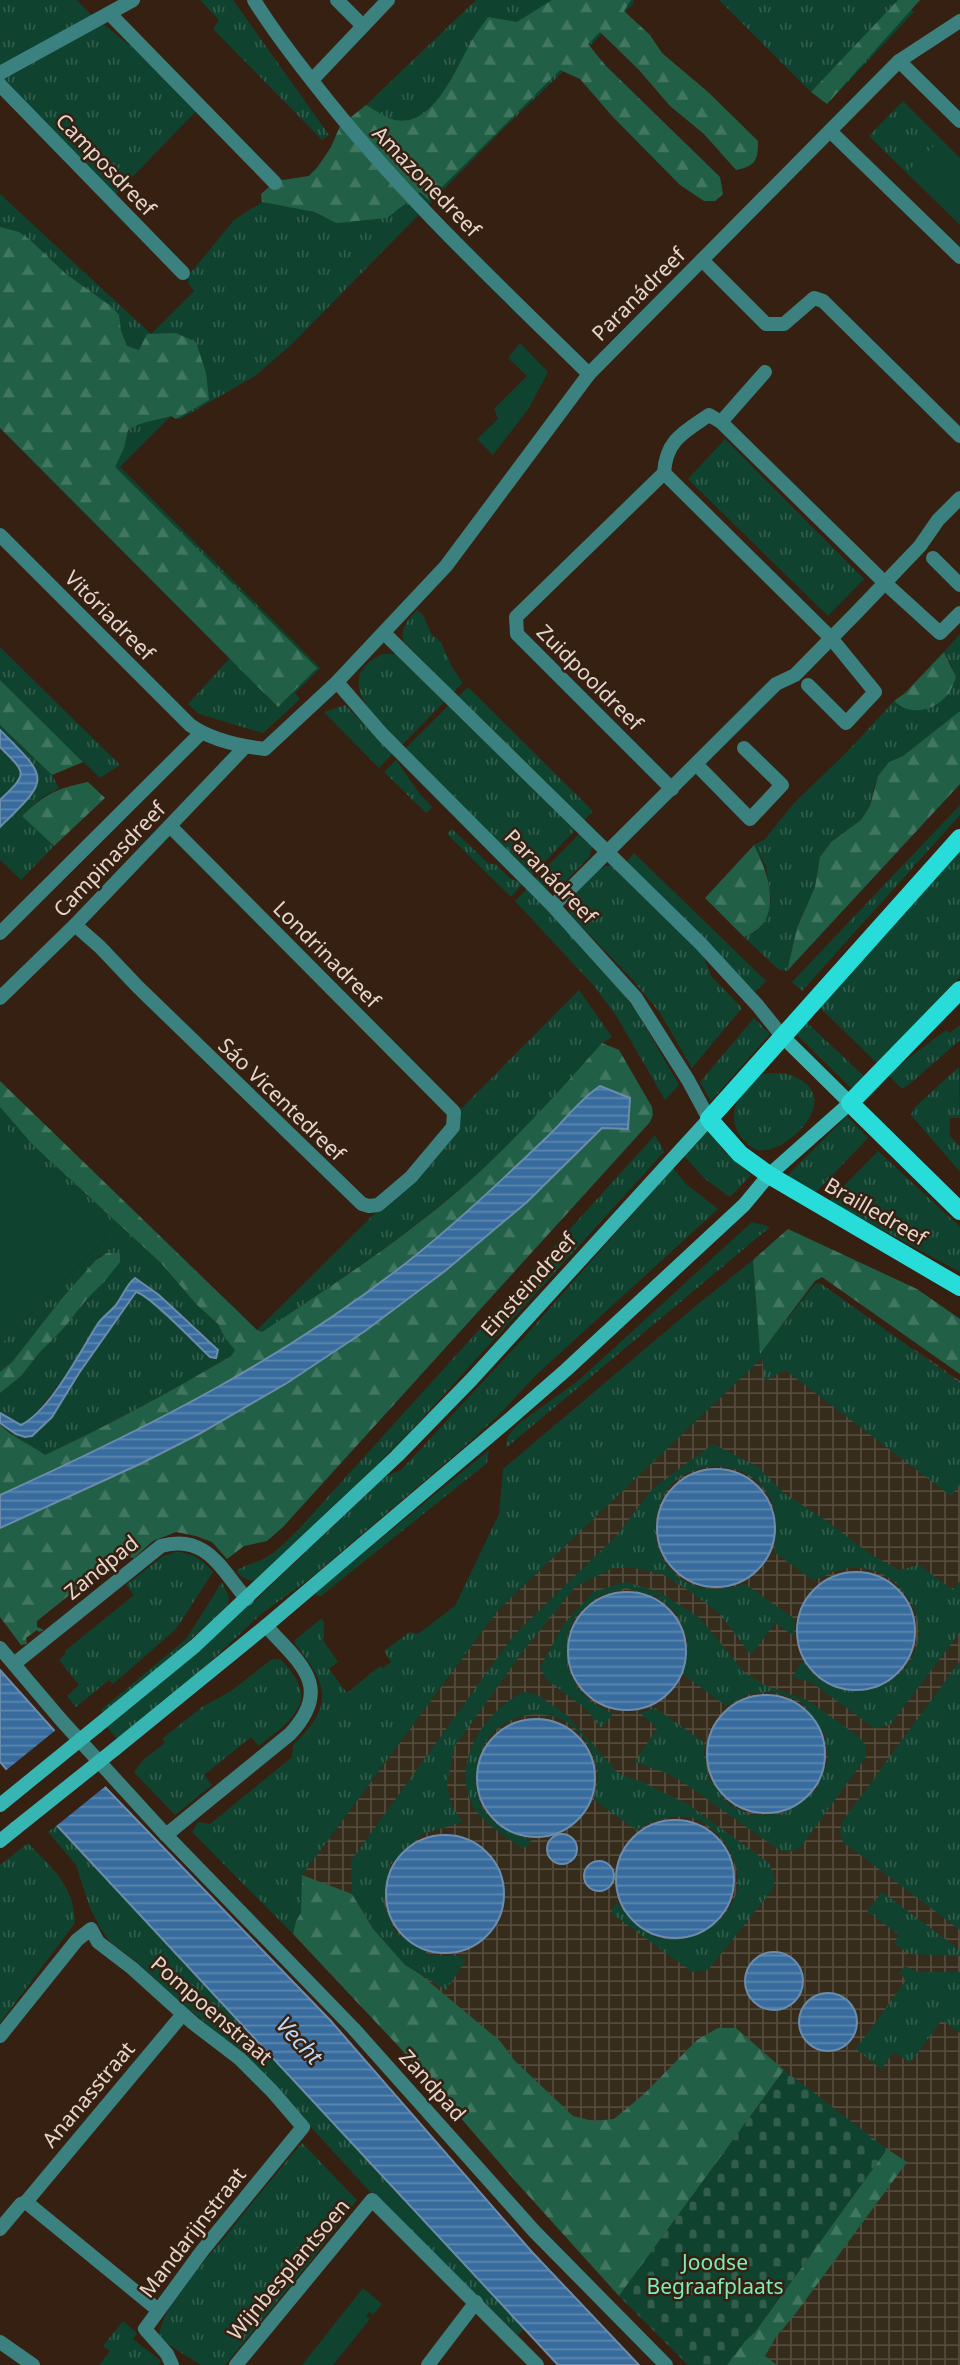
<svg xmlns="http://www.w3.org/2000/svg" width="960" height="2365" font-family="'Noto Sans',sans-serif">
  <defs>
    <pattern id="industrial-grid" width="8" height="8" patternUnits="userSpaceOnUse" patternTransform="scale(1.75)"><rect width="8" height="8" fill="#362c1c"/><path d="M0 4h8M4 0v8" fill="none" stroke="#534a3c"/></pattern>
    <pattern id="grass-tufts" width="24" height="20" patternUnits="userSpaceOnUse" patternTransform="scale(1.75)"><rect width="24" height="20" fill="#0f432f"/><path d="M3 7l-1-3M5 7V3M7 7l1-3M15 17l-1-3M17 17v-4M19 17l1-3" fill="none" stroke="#325d4c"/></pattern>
    <pattern id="forest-firs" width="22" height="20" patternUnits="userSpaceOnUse" patternTransform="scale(1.75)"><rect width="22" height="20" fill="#216046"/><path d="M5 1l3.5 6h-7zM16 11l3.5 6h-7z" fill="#417660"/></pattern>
    <pattern id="cemetery-stones" width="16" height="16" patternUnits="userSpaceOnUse" patternTransform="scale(1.75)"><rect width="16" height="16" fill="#0f432f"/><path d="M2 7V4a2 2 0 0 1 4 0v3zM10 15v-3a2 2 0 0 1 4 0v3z" fill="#325d4c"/></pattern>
    <pattern id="water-rules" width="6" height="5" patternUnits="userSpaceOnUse" patternTransform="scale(1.75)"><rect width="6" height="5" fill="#386c9e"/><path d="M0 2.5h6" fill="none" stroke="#5e87ae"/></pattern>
  </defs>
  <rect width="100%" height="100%" fill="#362012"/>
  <polygon fill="url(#industrial-grid)" points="875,1328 922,1354 960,1381 960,2365 727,2365 755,2332 887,2149 655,2245 302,1875 498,1610 763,1357"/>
  <g fill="url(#grass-tufts)">
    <polygon points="0,0 77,0 88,12 203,104 112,198 0,81"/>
    <polygon points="200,0 233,0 329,135 322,140 213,29 219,20"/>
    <polygon points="476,0 634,0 633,4 500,132 291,345 255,376 180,419 175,416 170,417 120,467 320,668 295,693 300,699 263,733 199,714 188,704 231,657 277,707 279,705 0,425 0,194 151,334 194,291 188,283 188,276 234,220 262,202 279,205 374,110 366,105"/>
    <polygon points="719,0 900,0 914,12 827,104 813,90 811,92"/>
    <polygon points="903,101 960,158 960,225 869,136"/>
    <polygon points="725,439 864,579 828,616 688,479"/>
    <path d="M417 610 423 615 432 635 441 642 452 667 463 683 453 692 404 642C399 629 408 620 417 610Z"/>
    <polygon points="960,634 960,711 903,756 889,762 875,784 870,806 861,820 831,842 820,857 815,887 797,928 787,971 778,969 744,937 756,932 771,900 766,867 754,845 764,840 795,802 848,751 894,701 900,707 953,668 944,652"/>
    <polygon points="0,647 120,765 100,778 0,680"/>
    <path d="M383 654H395L404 658 446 700 402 745C378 720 329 678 383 654Z"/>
    <polygon points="468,687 593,811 583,821 458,697"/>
    <polygon points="450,704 576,829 531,876 405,749"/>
    <polygon points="345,705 393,753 379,768 324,712"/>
    <path d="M0 725 52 775 59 788 41 798 23 816 54 846 21 880 0 860V827C50 778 50 780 0 730Z"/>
    <path d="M0 747C27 774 28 773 0 800Z"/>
    <polygon points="396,760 419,793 432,807 426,813 384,772"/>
    <polygon points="960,805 960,815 802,991 792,982"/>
    <polygon points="452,829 489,864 495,864 510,878 522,884 511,897 447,834"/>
    <path d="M580 833 592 845 590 856 559 888C548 893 543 886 535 879Z"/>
    <polygon points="960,846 960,977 877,1063 819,1007"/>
    <polygon points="634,853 766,981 755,992 626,862"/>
    <polygon points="611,865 702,952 711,976 742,1008 692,1068 660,1013 632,979 571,915 568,908 569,900 600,868"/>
    <polygon points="528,888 621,991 638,1014 679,1085 665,1100 617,1017 595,987 515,901"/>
    <path d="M579 990 612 1037 602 1043C564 1086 526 1129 484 1168 420 1226 349 1274 278 1322L262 1332 257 1330 457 1132 460 1110Z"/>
    <polygon points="754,1018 770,1034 711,1101 700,1082"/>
    <polygon points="805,1021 864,1076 851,1088 795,1033"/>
    <polygon points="960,1025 960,1040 911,1083 902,1089 889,1076 894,1069 946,1030 950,1033"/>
    <polygon points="959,1067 960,1118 950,1118 950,1136 960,1147 960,1172 911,1115 914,1108"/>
    <path d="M783 1073C855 1091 785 1157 758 1150 753 1149 749 1145 745 1141 724 1122 736 1092 757 1078 764 1072 774 1073 783 1073Z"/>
    <path d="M0 1107 32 1144 161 1263 196 1304 218 1324 225 1338 235 1350 231 1356C170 1392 109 1425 45 1455 30 1444 8 1437 0 1423L16 1434 32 1436 52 1417 79 1373 136 1292C149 1294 197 1345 210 1357L218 1350 147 1285 139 1280H132L117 1304 96 1326 63 1380 30 1420 21 1425 0 1413V1393L21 1376 40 1352 63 1329 87 1299 104 1282 101 1255 63 1297 12 1362 0 1372V1345L107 1237 0 1130Z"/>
    <polygon points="847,1116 868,1138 815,1193 787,1176"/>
    <path d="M712 1125C715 1149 734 1160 751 1175L730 1197 705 1179 684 1156Z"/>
    <path d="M655 1135 664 1152 420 1421 323 1519 257 1580C248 1582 242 1578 236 1571 246 1564 257 1563 267 1557 279 1550 288 1539 298 1530Z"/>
    <polygon points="878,1151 960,1227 960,1272 829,1201"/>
    <polygon points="673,1168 686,1184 718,1209 535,1376 499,1415 463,1448 308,1580 260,1615 194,1677 117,1739 107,1727 108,1725 250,1605 385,1477 401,1470 520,1342"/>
    <polygon points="752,1222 770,1227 506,1448 508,1436 518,1424 579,1380"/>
    <path d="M753 1260 760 1353 815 1284 820 1283 960 1383V1484L951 1496 785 1370 765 1381 762 1358 498 1610 302 1875 301 1913 296 1921 293 1934 192 1832 198 1822 210 1824 292 1757 293 1745C334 1705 329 1686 295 1644V1640L322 1618 324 1624 323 1640 338 1662 329 1669 347 1693 380 1666 383 1668 391 1662 384 1651 410 1632 418 1634 455 1606 499 1514 503 1469 698 1304Z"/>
    <path d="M713 1444 758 1467 785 1494 824 1519 870 1554 899 1570 919 1565 953 1590 960 1581V1632L890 1725 874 1728 811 1682 792 1677 802 1661C808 1668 814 1676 821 1680 869 1712 933 1668 916 1613 913 1604 907 1597 902 1590 890 1574 869 1566 849 1568 836 1569 825 1576 814 1581L774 1552C777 1532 778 1512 768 1494 748 1460 695 1457 670 1486 662 1495 657 1509 656 1520 653 1538 659 1556 671 1570 689 1592 719 1592 745 1584L795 1619 794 1636 775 1623 751 1655 719 1613 688 1590 662 1574 634 1568H613L575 1587 524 1650 454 1747 447 1786 452 1807 463 1822 422 1834 390 1865 384 1904 395 1932 430 1955 459 1956 466 1960 446 1990 405 1965 373 1929 352 1894 351 1861 513 1636 618 1534 652 1489Z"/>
    <polygon points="489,1450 487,1463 321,1596 317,1596 315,1593 318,1590"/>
    <path d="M176 1552C193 1553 202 1559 213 1572L176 1629 113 1684 109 1680 76 1707 67 1696 79 1685 59 1660 65 1654V1651L134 1595 126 1585 163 1556Z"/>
    <polygon points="222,1582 229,1597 228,1606 105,1715 101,1710 186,1639"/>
    <polygon points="626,1582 659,1592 700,1618 744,1672 764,1685 807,1700 858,1736 865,1744 866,1757 800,1848 789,1852 779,1850 683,1782 669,1774 635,1762 657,1728 640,1713 655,1708 705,1743 704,1753 708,1777 727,1803 750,1815 782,1814 817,1789 828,1760 825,1735 802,1702 771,1691 749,1694 726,1706 684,1675 688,1640 677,1614 658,1597 626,1588 597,1597 574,1618 567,1638 567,1666 577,1687 591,1702 613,1714 601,1728 586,1709 547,1680 540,1667 564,1624 593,1592"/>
    <path d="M272 1659H280C322 1700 294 1718 259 1746L251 1737 204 1775 212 1785 175 1815 134 1772 144 1759 165 1743 162 1739 202 1707 231 1691Z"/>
    <polygon points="960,1661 960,1930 843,1842 840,1832 842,1822"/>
    <path d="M524 1692 533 1693 542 1698 568 1716 618 1773 644 1783 689 1805 769 1863 775 1880 773 1889 708 1970 692 1972 611 1913 616 1902C628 1916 639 1932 657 1937 690 1948 728 1923 737 1891 744 1864 719 1825 693 1818 673 1813 653 1821 636 1830L594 1800C595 1792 599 1782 598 1773 598 1769 595 1763 594 1758 573 1687 462 1705 478 1795 482 1820 509 1835 532 1840L523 1849C506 1836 480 1823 471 1802 452 1761 486 1709 524 1692Z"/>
    <polygon points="57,1825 524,2329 518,2335 373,2195 308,2124 260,2069 172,1995 137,1962 110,1942 101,1929 90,1908 76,1865 48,1832"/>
    <path d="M28 1843C52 1869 74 1884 75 1923L0 2023V1865Z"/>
    <polygon points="882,1892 960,1950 960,1956 909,1954 894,1943 899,1935 867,1911"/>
    <polygon points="905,1966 918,1972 960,1972 960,2033 942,2020 910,2063 894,2052 881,2069 856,2049 906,1980 899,1973"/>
    <path d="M302 2143 357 2200 310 2262 225 2365H201L166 2343 159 2335C162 2305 210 2255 229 2232 253 2202 277 2172 302 2143Z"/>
    <polygon points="123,2321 137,2333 133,2339 161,2361 158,2365 99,2365 110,2351 103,2346"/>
  </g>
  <g fill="url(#forest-firs)">
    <path d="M552 0H631L624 11 650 35 662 53 708 92 758 141C758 160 756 166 736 170L704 134 670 106 639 70 600 32 588 44 606 66 720 177 723 194 715 201H704L680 185 613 117 580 79 560 70 429 200 420 192 387 218 336 223 315 212 262 202 261 194 276 181 309 176 317 168 331 147 340 126 366 105C375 110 386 118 395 120 433 128 456 69 470 44 475 34 482 26 488 17L517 22Z"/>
    <polygon points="898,0 920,0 827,104 811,92"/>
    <path d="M0 227 19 232 30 240 66 274 112 307 119 315 121 331 127 346 139 350 147 334 176 333 196 342 206 373 209 400 176 419 171 416C158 420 139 422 128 430L124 448 115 467 317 668 278 707 0 428Z"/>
    <path d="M944 652 956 677C954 682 952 689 949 693 935 711 910 717 894 701L905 693Z"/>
    <polygon points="0,680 83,762 52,775 0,725"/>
    <polygon points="960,711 960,784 787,971 797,928 815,887 820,857 831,842 861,820 870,806 878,776 889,762 903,756"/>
    <path d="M88 782 105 798 54 846 22 816C46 793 56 789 88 782Z"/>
    <path d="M754 845C769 873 785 922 744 937L705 898Z"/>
    <path d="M602 1043 619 1050 652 1107 653 1115 650 1122 283 1527 267 1541 244 1546 227 1559 212 1542 196 1536 176 1532 153 1541 134 1558 118 1556 37 1621V1627L44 1630 39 1632 37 1630 26 1638 27 1644 21 1645 0 1617V1528L140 1464 199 1434 287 1383 365 1331 445 1271 527 1202 602 1128 628 1129 592 1091C476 1216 341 1321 192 1403 130 1438 64 1466 0 1495V1425C13 1438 30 1444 45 1455 109 1425 170 1392 231 1356L235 1350 225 1338 218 1324 196 1304 161 1263 32 1144 0 1107V1081L257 1330 262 1332C339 1281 417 1230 485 1167 526 1128 564 1086 602 1043Z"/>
    <polygon points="788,1229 917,1289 960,1319 960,1374 822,1277 815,1281 760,1354 753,1260"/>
    <polygon points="107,1253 120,1253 120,1262 104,1282 87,1299 63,1329 40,1352 21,1376 0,1393 0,1372 12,1362 63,1297 96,1260"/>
    <polygon points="302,1875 352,1894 373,1929 405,1965 421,1975 500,2041 514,2060 573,2116 593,2121 614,2119 644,2094 697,2040 718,2028 736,2028 784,2070 619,2296 517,2183 401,2049 293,1934 296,1921 301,1913"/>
    <polygon points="887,2149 907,2162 796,2313 776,2337 765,2356 777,2365 727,2365 745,2341 755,2332"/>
  </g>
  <polygon fill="url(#cemetery-stones)" points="784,2070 887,2149 755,2332 745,2341 727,2365 688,2365 619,2296"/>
  <g fill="#0f432f">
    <polygon points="938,142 960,165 960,219 910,169"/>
    <polygon points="520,343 548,372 529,408 493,455 477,439 498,419 494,409 527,376 508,358"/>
    <polygon points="0,1122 107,1237 0,1345"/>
    <polygon points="363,2288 382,2304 373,2315 369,2312 366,2316 370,2319 333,2365 302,2365"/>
  </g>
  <g fill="url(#water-rules)" stroke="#6c8cac" stroke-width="2">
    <path d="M0 730C50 780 50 778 0 827V800C28 773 27 774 0 747Z"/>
    <path d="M600 1086 630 1098 628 1129 602 1128 527 1202 445 1271 365 1331 287 1383 199 1434 140 1464 0 1528V1495C150 1427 293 1355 421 1251 465 1215 506 1176 547 1137 564 1121 580 1099 600 1086Z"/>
    <path d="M135 1278 159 1295 218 1350 216 1358 210 1357C197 1345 149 1294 136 1292L79 1373 52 1417 32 1436 25 1437 16 1434 0 1423V1413L21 1425C50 1411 80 1352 97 1325 102 1317 110 1312 116 1305 123 1296 126 1285 135 1278Z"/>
    <circle cx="716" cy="1528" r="59"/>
    <circle cx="856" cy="1631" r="59"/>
    <circle cx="627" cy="1651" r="59"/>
    <polygon points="0,1670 103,1785 330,2020 532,2252 639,2365 558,2365 37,1804 0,1762"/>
    <circle cx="766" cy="1754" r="59"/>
    <circle cx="536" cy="1778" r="59"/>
    <circle cx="675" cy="1879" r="59"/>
    <circle cx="562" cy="1849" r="15"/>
    <circle cx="445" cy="1894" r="59"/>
    <circle cx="599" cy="1876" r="15"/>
    <circle cx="774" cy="1981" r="29"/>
    <circle cx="828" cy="2022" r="29"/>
  </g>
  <polygon fill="#362012" points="57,1729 107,1785 55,1827 4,1772"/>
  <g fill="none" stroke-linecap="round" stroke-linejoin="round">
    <g stroke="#3a817f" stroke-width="14">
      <path d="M254 0C273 31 294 58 317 87 398 191 495 282 589 374"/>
      <polyline points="337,0 362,25"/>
      <polyline points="110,14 275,183"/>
      <polyline points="899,61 960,121"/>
      <polyline points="0,73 133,0"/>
      <polyline points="312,80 388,0"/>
      <polyline points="0,85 183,273"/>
      <polyline points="830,131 960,257"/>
      <polyline points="702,260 766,324 784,324 814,298 823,301 960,436"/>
      <polyline points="721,422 765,372"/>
      <polyline points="664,473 831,638 875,692 846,723 808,685"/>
      <path d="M0 535 190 725C211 740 239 746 265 749L337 682 446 566 589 374 899 61 960 21"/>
      <polyline points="933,558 960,585"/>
      <polyline points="384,633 701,944 758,1006 782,1036"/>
      <polyline points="337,682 382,734 553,906 636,998 688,1080 709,1119"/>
      <polyline points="696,764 750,819 782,785 744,748"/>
      <path d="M672 789 517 634 516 617 664 473C666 440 684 432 709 415L721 422 885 583 940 633 960 613"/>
      <polyline points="553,906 776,684 795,675 858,611 920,546 938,520 960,498"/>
      <polyline points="75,925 100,947 138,987 362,1204 369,1206 378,1205 411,1177 453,1127 454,1112 170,826"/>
      <polyline points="0,933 201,733"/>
      <polyline points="0,998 75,925 245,747"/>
      <polyline points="0,1648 62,1721 166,1835 354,2029 534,2231 666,2365"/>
      <path d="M14 1664 161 1546C207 1533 221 1570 247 1599"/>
      <path d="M166 1835 290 1734C334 1687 300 1663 266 1626"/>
      <polyline points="0,2036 77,1940 91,1929 98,1942 132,1968 193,2023 240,2059 272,2091 303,2127 202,2251 145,2329 167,2354 172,2365"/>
      <polyline points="26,2202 158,2310"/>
      <polyline points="0,2229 21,2204 26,2202 183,2014"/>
      <polyline points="0,2342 33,2365"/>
      <polyline points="236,2365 372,2200 537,2365"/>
      <polyline points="428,2365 476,2302"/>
    </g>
    <g stroke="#37b5b2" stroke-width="14">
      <polyline points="96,1727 195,1646 397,1456 472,1379 709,1119"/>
      <polyline points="115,1749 266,1626 511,1418 566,1370 744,1205 769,1175 850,1103 782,1036"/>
      <polyline points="0,1841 16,1828"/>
    </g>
    <g stroke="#28ddd9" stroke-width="18">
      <polyline points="960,838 709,1119 740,1154 769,1175 960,1287"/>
      <polyline points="960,990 850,1103 960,1211"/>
    </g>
    <g stroke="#37b5b2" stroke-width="14">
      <polyline points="0,1805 96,1727"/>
      <polyline points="16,1828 115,1749"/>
    </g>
  </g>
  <g text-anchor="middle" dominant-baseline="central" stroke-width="5" stroke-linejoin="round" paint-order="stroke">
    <g font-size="21" fill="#e5d6cd" stroke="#362012">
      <text transform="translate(106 164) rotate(46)">Camposdreef</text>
      <text transform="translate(427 181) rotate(46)">Amazonedreef</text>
      <text transform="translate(638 294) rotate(-45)">Paranádreef</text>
      <text transform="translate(110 615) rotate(45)">Vitóriadreef</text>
      <text transform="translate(590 677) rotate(45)">Zuidpooldreef</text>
      <text transform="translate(109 859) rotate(-46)">Campinasdreef</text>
      <text transform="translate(551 876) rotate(46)">Paranádreef</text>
      <text transform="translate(327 954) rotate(45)">Londrinadreef</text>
      <text transform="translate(282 1099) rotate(44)">Sáo Vicentedreef</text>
      <text transform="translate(876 1211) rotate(30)">Brailledreef</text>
      <text transform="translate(528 1284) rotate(-48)">Einsteindreef</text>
      <text transform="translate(101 1567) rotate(-39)">Zandpad</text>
      <text transform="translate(212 2010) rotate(41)">Pompoenstraat</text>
      <text transform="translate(433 2085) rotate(48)">Zandpad</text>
      <text transform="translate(88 2094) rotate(-50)">Ananasstraat</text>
      <text transform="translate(192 2232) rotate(-52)">Mandarijnstraat</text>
      <text transform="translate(288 2269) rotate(-50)">Wijnbesplantsoen</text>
    </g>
    <g font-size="21" fill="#7cedba" stroke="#362012">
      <text x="715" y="2262">Joodse<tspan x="715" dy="24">Begraafplaats</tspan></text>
    </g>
    <g font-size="23" font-style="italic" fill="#bcd9f6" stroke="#362012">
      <text transform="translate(300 2040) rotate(47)">Vecht</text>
    </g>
  </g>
</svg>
